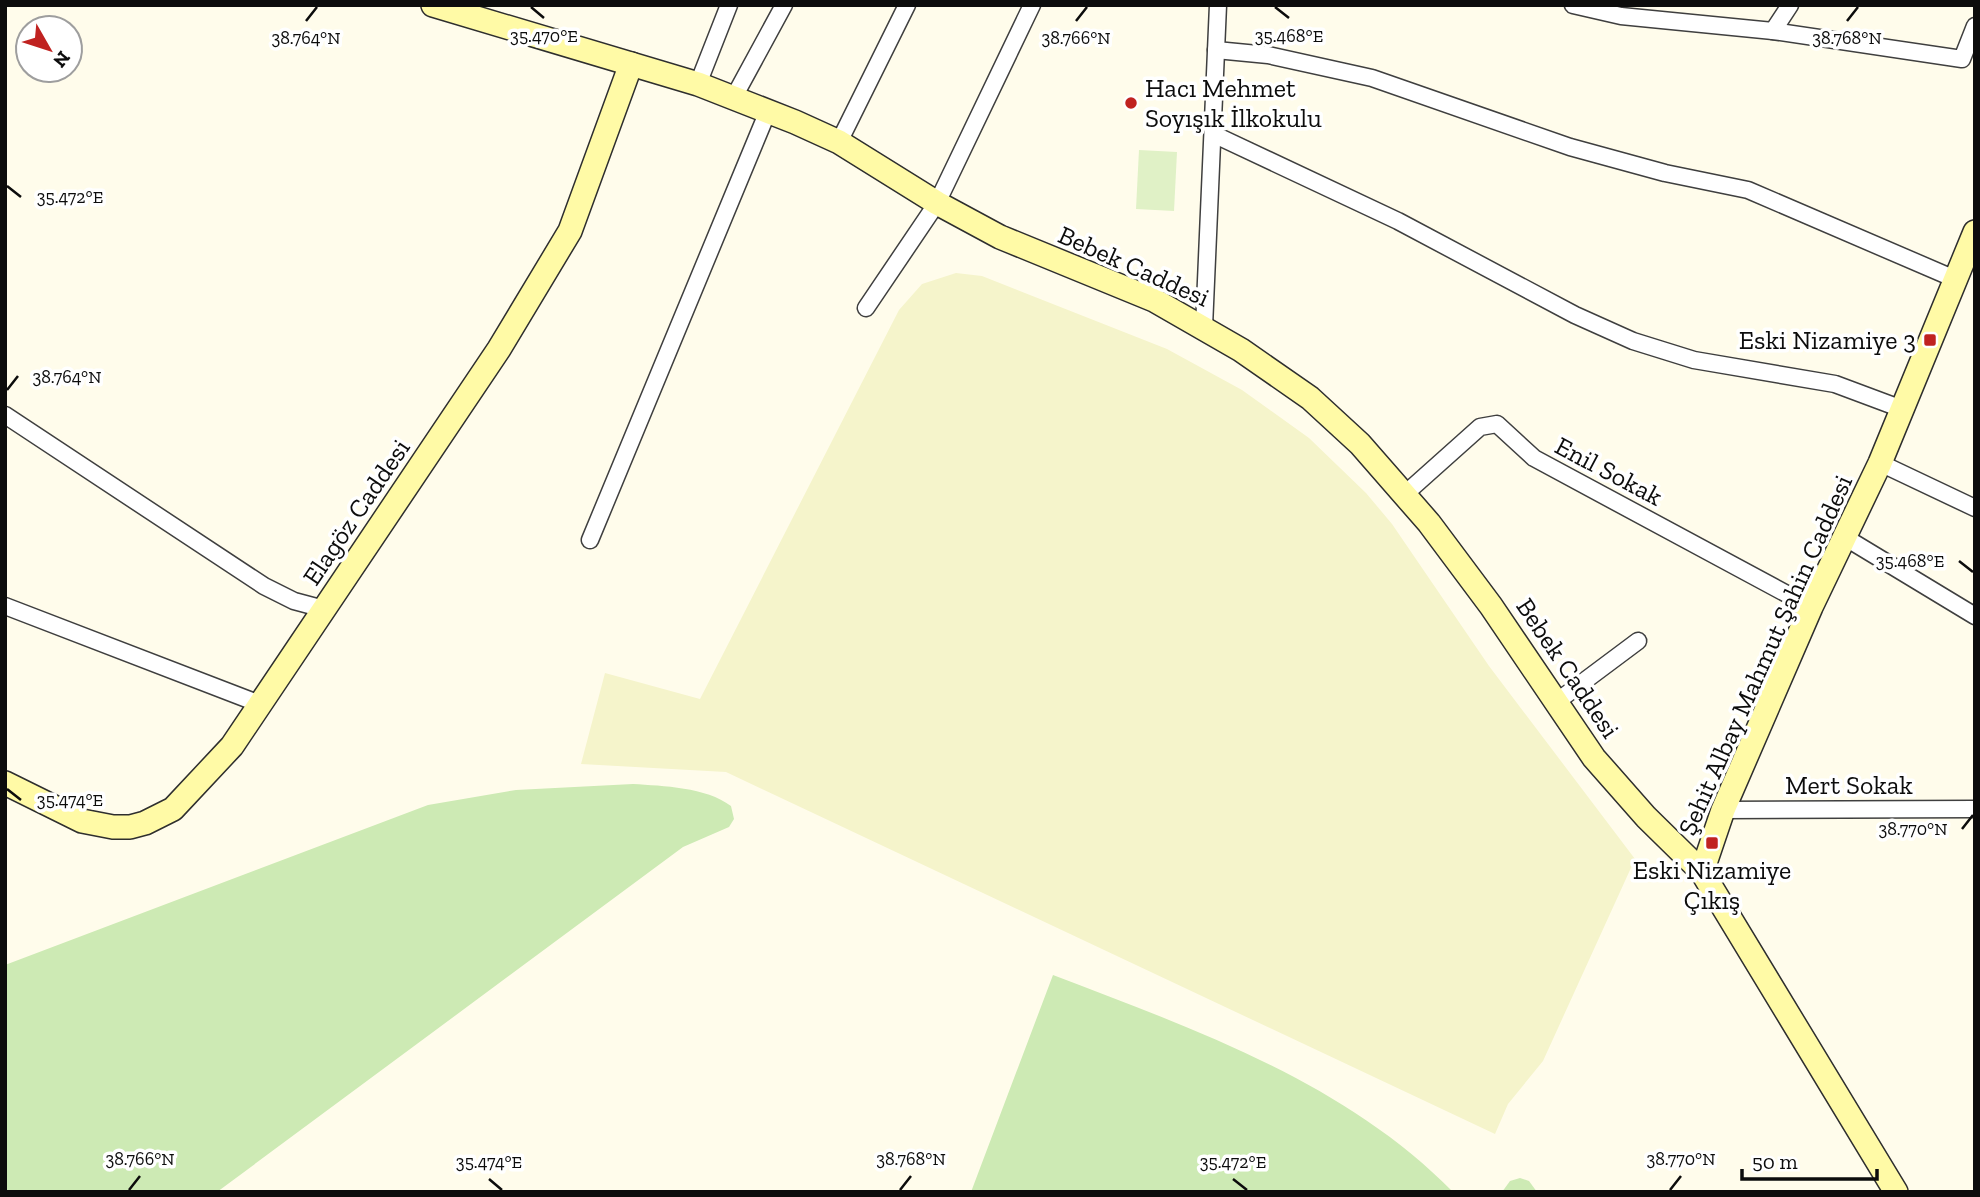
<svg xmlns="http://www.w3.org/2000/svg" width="1980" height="1197" font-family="'Zilla Slab',serif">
  <rect width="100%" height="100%" fill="#fffceb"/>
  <polygon fill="#f5f4cb" points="956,273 982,276 1167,349 1242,390 1309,438 1366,493 1392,524 1489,666 1635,859 1543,1061 1508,1104 1495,1134 726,772 581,764 605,673 700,699 899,310 922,284"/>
  <g fill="#cdeab4">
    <path d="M633 784C663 786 706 787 731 806L734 819 729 827 683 847 217 1192H5V965L428 805 516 790Z"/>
    <path d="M1053 975C1194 1029 1345 1082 1453 1192H971Z"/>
    <polygon points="1520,1178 1529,1181 1537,1192 1502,1192 1510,1181"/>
  </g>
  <polygon fill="#e0f1c6" points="1139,150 1177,152 1174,211 1136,209"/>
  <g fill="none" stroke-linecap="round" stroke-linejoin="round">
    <defs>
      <g id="street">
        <polyline points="1573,5 1621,16 1773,31 1962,59 1975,26"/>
        <polyline points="1773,31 1790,5"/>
        <polyline points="1216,50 1268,55 1372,78 1570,147 1665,173 1748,190 1955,279"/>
        <polyline points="698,84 729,5"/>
        <polyline points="734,97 784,5"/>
        <polyline points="1213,134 1398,221 1575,315 1633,341 1694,360 1835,384 1902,409"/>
        <polyline points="839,142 907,5"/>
        <polyline points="866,308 937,203 1032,5"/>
        <polyline points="1204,327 1218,5"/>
        <polyline points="5,415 264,586 294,601 324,609"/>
        <polyline points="1880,463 1975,508"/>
        <polyline points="1405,494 1480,427 1497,424 1534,458 1811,607"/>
        <polyline points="1846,538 1975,616"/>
        <polyline points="590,540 768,111"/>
        <polyline points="5,606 260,704"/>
        <polyline points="1555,703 1638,641"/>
        <polyline points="1723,810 1975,809"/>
      </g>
      <g id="secondary">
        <polyline points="433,5 698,84 795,122 839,142 937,203 1000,237 1154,300 1241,350 1310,398 1360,444 1429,523 1491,606 1594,758 1646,817 1702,872 1896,1192"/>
        <polyline points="5,783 82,821 113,827 130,827 145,823 173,809 232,746 499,349 570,231 631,64"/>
        <polyline points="1702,872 1723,810 1811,607 1880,463 1975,232"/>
      </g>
    </defs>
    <use href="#street" stroke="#3f3f3f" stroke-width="19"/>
    <use href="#secondary" stroke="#2e2e2e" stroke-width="26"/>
    <use href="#street" stroke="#fff" stroke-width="16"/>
    <use href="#secondary" stroke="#fffaa6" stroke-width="23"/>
  </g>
  <path fill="none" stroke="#0c0c0c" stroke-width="2.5" d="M531 7 544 18M1275 7 1289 18M306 21 317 7M1076 21 1087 7M1847 21 1858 7M7 186 21 197M7 390 18 376M1959 561 1973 572M7 789 21 800M1962 829 1973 815M489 1179 502 1190M1233 1179 1247 1190M129 1190 140 1176M900 1190 911 1176M1670 1190 1681 1176"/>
  <g fill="#c02220" stroke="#fff" stroke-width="2.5">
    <circle cx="1131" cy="103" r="7"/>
    <rect x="1923" y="333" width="14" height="14" rx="3.5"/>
    <rect x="1705" y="836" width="14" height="14" rx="3.5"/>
  </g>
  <g text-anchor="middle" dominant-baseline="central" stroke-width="7" stroke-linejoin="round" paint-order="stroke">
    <g font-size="26" fill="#0c0c0c" stroke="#fff" text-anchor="start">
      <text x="1145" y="88">Hacı Mehmet<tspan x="1145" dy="30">Soyışık İlkokulu</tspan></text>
      <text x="1916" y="340" text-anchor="end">Eski Nizamiye 3</text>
      <text x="1712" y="870" text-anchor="middle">Eski Nizamiye<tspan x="1712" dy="30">Çıkış</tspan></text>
    </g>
    <g font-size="26" fill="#0c0c0c" stroke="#fff">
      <text transform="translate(1134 266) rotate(24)">Bebek Caddesi</text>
      <text transform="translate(1609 471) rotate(28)">Enil Sokak</text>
      <text transform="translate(356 512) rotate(-56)">Elagöz Caddesi</text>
      <text transform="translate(1765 655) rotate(-66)">Şehit Albay Mahmut Şahin Caddesi</text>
      <text transform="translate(1568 668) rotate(56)">Bebek Caddesi</text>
      <text x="1849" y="785">Mert Sokak</text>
    </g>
  </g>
  <g font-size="18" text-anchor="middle" fill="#0c0c0c" stroke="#fff" stroke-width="7" stroke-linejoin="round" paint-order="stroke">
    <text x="544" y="42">35.470°E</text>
    <text x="1289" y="42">35.468°E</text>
    <text x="306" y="44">38.764°N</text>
    <text x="1076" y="44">38.766°N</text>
    <text x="1847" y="44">38.768°N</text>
    <text x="70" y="203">35.472°E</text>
    <text x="67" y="383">38.764°N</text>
    <text x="1910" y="567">35.468°E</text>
    <text x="70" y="806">35.474°E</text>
    <text x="1913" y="835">38.770°N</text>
    <text x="140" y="1165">38.766°N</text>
    <text x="911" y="1165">38.768°N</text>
    <text x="1681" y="1165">38.770°N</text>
    <text x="489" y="1168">35.474°E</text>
    <text x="1233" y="1168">35.472°E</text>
  </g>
  <rect width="1980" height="1197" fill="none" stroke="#0c0c0c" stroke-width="14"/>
  <g transform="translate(49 49) rotate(129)"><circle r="33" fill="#ffffff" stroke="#9e9e9e" stroke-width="2"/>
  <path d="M0-5L12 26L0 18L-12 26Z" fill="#c02220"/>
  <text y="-10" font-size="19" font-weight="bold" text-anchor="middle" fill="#0c0c0c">N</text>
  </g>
  <path d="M1742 1169v10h135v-10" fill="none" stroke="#0c0c0c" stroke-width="3.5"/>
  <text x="1752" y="1169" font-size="21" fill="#0c0c0c" stroke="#ffffff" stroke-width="5" paint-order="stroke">50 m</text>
</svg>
